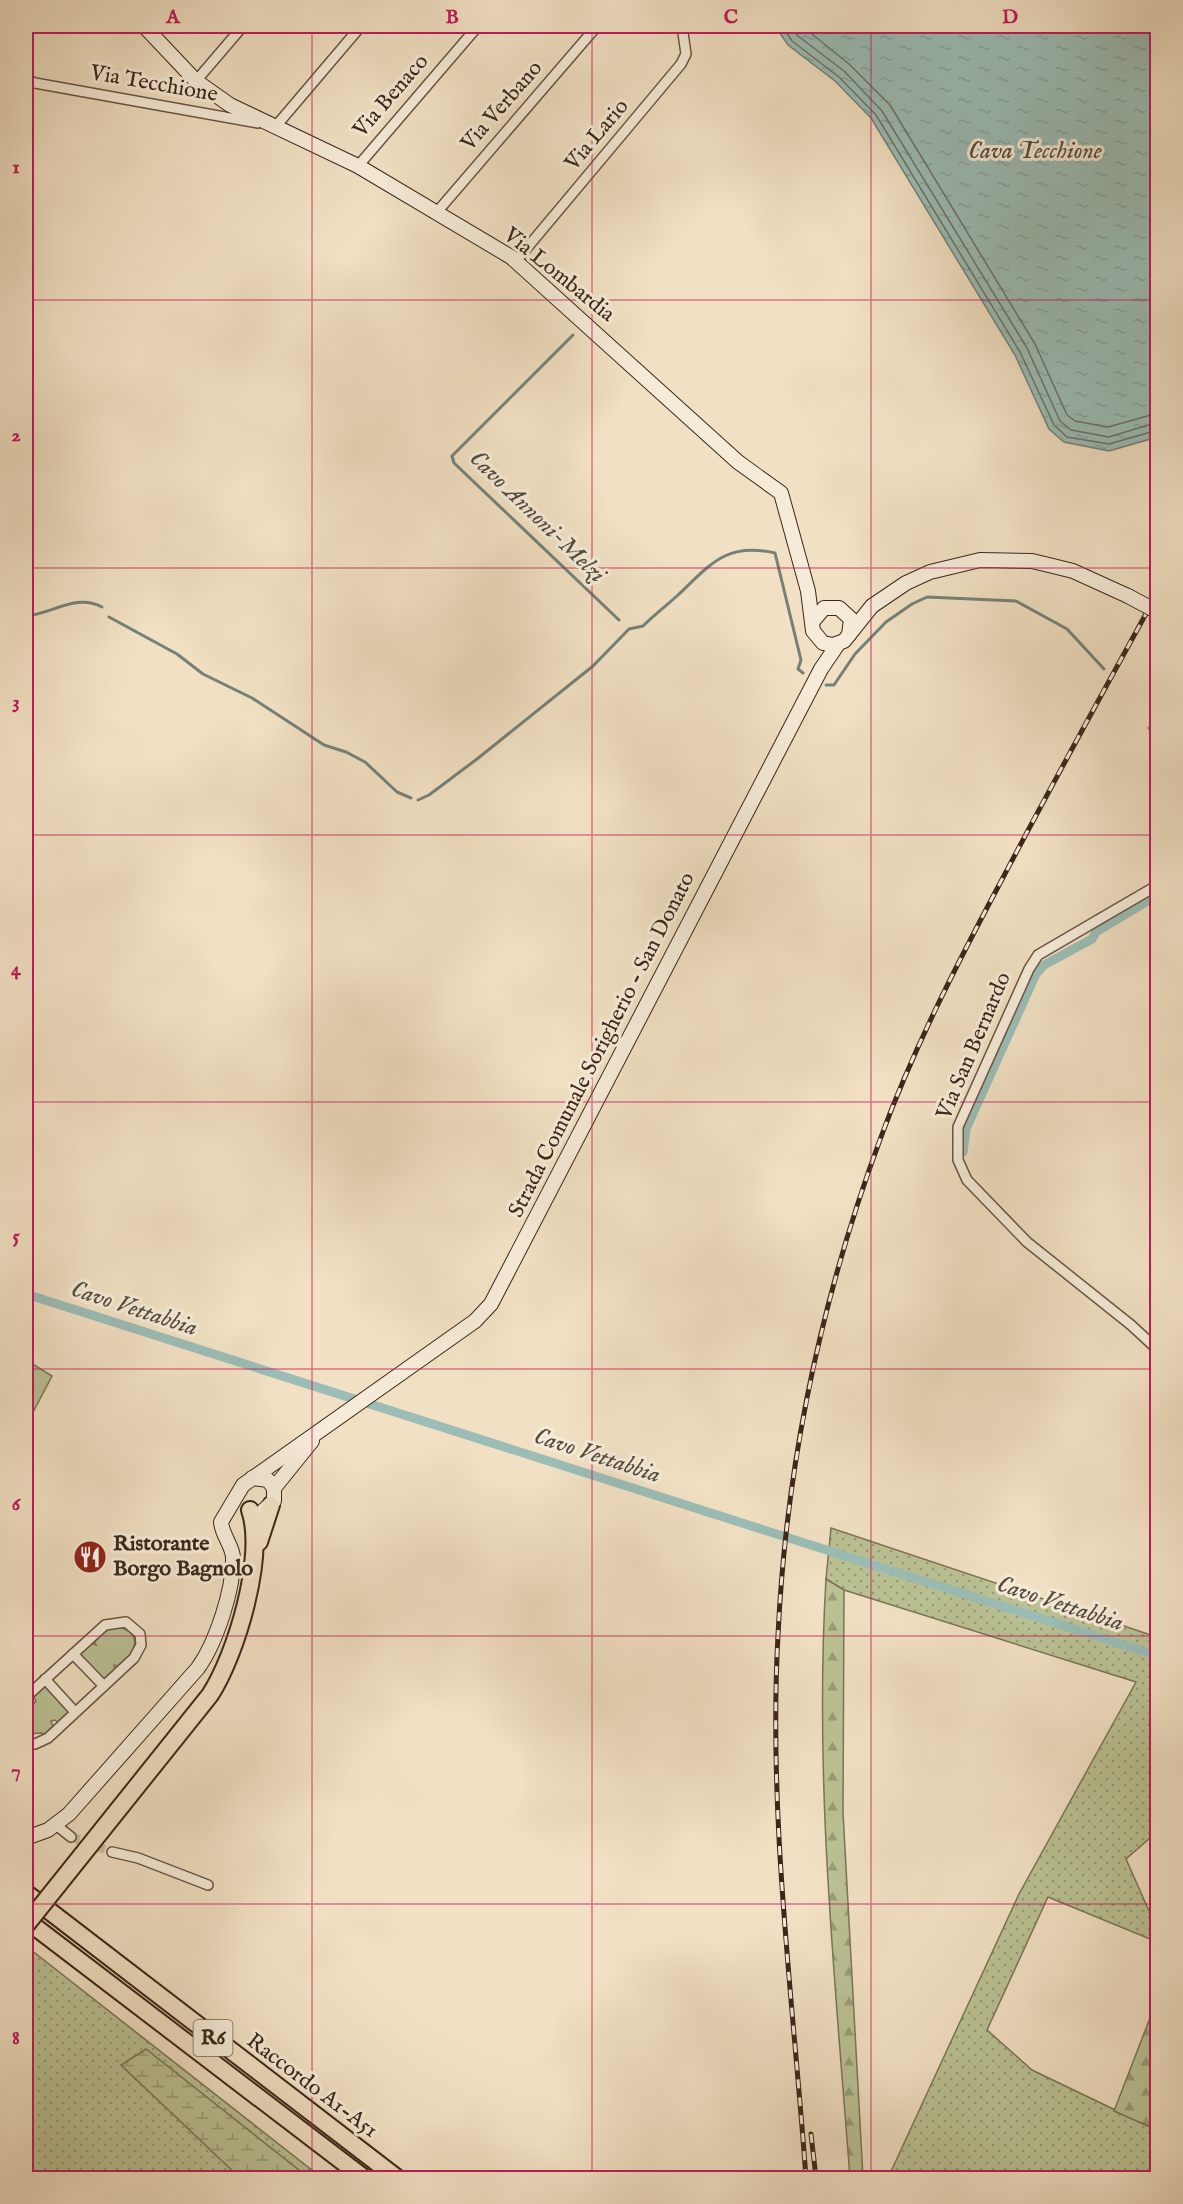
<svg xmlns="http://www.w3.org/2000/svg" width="1183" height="2204" font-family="'IM FELL English',serif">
  <defs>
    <pattern id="grass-dots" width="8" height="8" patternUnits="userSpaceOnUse" patternTransform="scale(1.5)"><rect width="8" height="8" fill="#bac294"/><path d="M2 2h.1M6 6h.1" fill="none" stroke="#989d78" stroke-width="1.8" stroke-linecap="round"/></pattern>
    <pattern id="forest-firs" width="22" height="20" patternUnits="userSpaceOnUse" patternTransform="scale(1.5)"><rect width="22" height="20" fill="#bac294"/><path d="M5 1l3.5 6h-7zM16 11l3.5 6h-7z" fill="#989d78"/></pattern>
    <pattern id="wetland-marsh" width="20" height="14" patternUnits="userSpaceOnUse" patternTransform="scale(1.5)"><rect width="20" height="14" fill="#bac294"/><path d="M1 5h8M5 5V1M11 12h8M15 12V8" fill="none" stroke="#989d78"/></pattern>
    <pattern id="water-ripples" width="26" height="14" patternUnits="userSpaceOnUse" patternTransform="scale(1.5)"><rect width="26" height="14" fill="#9bbdb6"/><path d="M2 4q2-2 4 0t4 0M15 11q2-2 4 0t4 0" fill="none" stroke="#86a29c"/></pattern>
  </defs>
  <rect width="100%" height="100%" fill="#f1e0c3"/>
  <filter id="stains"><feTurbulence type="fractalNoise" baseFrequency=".00333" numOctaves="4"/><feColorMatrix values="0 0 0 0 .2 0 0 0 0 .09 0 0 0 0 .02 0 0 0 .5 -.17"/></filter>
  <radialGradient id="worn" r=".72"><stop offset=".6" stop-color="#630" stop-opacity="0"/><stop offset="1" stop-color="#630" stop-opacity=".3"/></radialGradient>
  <g fill="url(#grass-dots)" stroke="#7b7457" stroke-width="1.5">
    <polygon points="831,1528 1157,1637 1157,1832 1126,1859 1157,1929 1157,1942 1048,1897 987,2030 1032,2070 1157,2130 1156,2178 888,2178 1019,1894 1136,1682 844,1590 826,1579"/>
    <polygon points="26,1946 322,2178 26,2178"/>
  </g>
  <g fill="url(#forest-firs)" stroke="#7b7457" stroke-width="1.5">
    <path d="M826 1579 844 1590 843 1812 863 2178H850C835 1979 814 1780 826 1579Z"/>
    <polygon points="1157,2000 1157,2130 1114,2111"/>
  </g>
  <polygon fill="url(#wetland-marsh)" stroke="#7b7457" stroke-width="1.5" points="146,2049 309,2178 240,2178 121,2065"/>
  <g fill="#bac294" stroke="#7b7457" stroke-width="1.5">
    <polygon points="26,1360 52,1376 30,1418 26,1416"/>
    <path d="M107 1626C123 1626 143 1633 131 1653L135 1656 121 1667 114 1665 115 1673 104 1684 75 1654 88 1642 96 1645 93 1638Z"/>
    <polygon points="45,1681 73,1712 60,1724 55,1720 51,1721 54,1729 46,1736 42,1733 26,1734 26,1699 34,1703 36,1701 32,1694"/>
  </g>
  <polygon fill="url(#water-ripples)" stroke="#758178" stroke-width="1.5" points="775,26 1157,26 1158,432 1154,438 1109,451 1064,442 1049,429 1015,355 871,118 835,81 788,45"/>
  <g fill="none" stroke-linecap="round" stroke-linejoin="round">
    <g stroke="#6c7268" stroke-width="1.5">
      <polyline points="782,26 792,41 839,77 876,115 1020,352 1054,425 1067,437 1109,444 1158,430"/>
      <polyline points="791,26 798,36 844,71 882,111 1027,348 1060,421 1071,430 1109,437 1158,422"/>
      <polyline points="802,26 849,64 890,105 1035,344 1067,415 1075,421 1108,427 1158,413"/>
    </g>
    <g stroke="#758178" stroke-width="3">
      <polyline points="573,335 452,456 454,463 619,620"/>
      <path d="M26 616C52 614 76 593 102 607"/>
      <polyline points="109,617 177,654 203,674 252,698 324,745 346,752 365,762 397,792 411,798"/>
      <polyline points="826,685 834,685 855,654 886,622 912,604 927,597 1016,601 1067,629 1104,669"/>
      <polyline points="1149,728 1158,742"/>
      <path d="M418 800 429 795 477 759 593 666 629 629 643 626C654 615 666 606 678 595 711 564 726 542 775 553L801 660 798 669 803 673"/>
    </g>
    <g stroke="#9bbdb6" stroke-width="9">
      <polyline points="963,1152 966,1129 1036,974 1044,965 1092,939 1096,932 1158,895"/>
      <polyline points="26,1294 1158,1656"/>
    </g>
    <polyline stroke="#cdbba1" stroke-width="9" stroke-dasharray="9 4.5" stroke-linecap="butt" points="71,1837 112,1852"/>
    <defs>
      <g id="street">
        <polyline points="26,79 35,83 258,123"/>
        <polyline points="196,81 243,26"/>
        <polyline points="272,125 276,126 361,26"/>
        <polyline points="358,166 478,26"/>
        <polyline points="437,212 597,26"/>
        <polyline points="516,261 681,64 686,54 682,26"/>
        <polyline points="1158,885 1038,955 1029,969 958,1127 958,1160 967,1180 1027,1242 1131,1325 1158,1350"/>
        <polyline points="73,1654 104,1686"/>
        <polyline points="45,1679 75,1712"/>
        <polyline points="26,1697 105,1625 126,1622 140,1634 141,1645 134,1658 48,1738 35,1744 26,1743"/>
        <polyline points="56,1825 71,1837"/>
        <polyline points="112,1852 138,1858 208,1885"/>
      </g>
      <g id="secondary">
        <polyline points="144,26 196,81 230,105 358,166 511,257 738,462 781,493 808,591 813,631 823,643 833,645 844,641 872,606 906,583 930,572 980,560 1032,561 1053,566 1073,571 1128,596"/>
        <polyline points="813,621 824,608 839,608 851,619 849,635"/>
        <polyline points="252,1478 268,1480 274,1488 274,1501 263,1511"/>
        <polyline points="274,1488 312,1441"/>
        <path d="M26 1838 48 1830 69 1814 198 1668C216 1643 234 1589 233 1557 232 1545 222 1535 221 1522L243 1485 475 1321 491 1304 821 669 838 644"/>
      </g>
      <g id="highway">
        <polyline points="259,1542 271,1505"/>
        <path d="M58 1885 210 1695C236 1655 266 1556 250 1510"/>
        <polyline points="26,1893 397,2178"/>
        <polyline points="26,1920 364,2178"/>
      </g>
    </defs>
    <use href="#street" stroke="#695444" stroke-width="12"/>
    <use href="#secondary" stroke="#3c261a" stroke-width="16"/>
    <use href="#highway" stroke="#3c261a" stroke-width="20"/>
    <use href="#street" stroke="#f6ebd8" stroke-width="9"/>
    <use href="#secondary" stroke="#f6ebd8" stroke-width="14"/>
    <use href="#highway" stroke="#f1e0c3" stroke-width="16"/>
    <defs>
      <g id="rail">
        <polyline points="811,2134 816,2178"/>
        <path d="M806 2178C793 1998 768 1816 778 1635 786 1466 822 1296 881 1137 913 1050 955 968 998 887 1050 788 1104 690 1158 592"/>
      </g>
    </defs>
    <use href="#rail" stroke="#3c261a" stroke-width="5"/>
    <use href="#rail" stroke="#f6ebd8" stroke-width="3" stroke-dasharray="9" stroke-linecap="butt"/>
    <defs>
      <polyline id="secondary-bridge" points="1128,596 1158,612"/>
      <polyline id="highway-bridge" points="26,1925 58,1885"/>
    </defs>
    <use href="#secondary-bridge" stroke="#3c261a" stroke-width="16" stroke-linecap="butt"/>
    <use href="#highway-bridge" stroke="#3c261a" stroke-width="20" stroke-linecap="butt"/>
    <use href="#secondary-bridge" stroke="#f6ebd8" stroke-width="14"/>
    <use href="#highway-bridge" stroke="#f1e0c3" stroke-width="16"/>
  </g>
  <path fill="none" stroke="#c2185b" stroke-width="1.5" stroke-opacity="0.55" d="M312 26V2178M592 26V2178M871 26V2178M26 300H1158M26 568H1158M26 835H1158M26 1102H1158M26 1369H1158M26 1636H1158M26 1904H1158"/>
  <defs>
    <symbol id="restaurant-disc" viewBox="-11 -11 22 22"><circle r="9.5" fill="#8f2418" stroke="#f6ebd8"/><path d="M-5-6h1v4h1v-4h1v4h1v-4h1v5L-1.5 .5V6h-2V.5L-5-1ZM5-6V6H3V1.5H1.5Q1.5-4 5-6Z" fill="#fff"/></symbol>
  </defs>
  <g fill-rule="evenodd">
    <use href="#restaurant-disc" x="71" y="1538" width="38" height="38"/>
  </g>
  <g text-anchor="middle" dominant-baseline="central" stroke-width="6" stroke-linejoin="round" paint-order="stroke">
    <rect fill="#f6ebd8" stroke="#746153" stroke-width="1.5" x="193.5" y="2020" width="39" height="36" rx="4.5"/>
    <g font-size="21" font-weight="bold" fill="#3c261a">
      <text x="213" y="2038">R6</text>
    </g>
    <g font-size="22" fill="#3c261a" stroke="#f6ebd8">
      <text transform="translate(154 84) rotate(10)">Via Tecchione</text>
      <text transform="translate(391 96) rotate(-49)">Via Benaco</text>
      <text transform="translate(502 106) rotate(-49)">Via Verbano</text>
      <text transform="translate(597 135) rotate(-50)">Via Lario</text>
      <text transform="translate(559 275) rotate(39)">Via Lombardia</text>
      <text transform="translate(602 1045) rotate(-63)">Strada Comunale Sorigherio - San Donato</text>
      <text transform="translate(974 1046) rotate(-67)">Via San Bernardo</text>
      <text transform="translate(312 2086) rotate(37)">Raccordo A1-A51</text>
    </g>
    <g font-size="22" font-weight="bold" fill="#3c261a" stroke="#f6ebd8" text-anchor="start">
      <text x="113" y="1544">Ristorante<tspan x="113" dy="25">Borgo Bagnolo</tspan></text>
    </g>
    <g font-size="24" font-style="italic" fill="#544c41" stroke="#f6ebd8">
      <text x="1035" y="151">Cava Tecchione</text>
      <text transform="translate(537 517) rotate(44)">Cavo Annoni-Melzi</text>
      <text transform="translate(134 1309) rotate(18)">Cavo Vettabbia</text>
      <text transform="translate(597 1456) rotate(18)">Cavo Vettabbia</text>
      <text transform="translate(1060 1604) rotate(18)">Cavo Vettabbia</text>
    </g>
  </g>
  <rect width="1183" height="2204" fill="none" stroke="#f1e0c3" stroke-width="66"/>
  <rect x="33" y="33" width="1117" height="2138" fill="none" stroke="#c2185b" stroke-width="2"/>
  <g font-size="20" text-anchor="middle" font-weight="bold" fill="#c2185b">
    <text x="173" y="23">A</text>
    <text x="452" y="23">B</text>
    <text x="731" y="23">C</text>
    <text x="1010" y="23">D</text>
    <text x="16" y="173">1</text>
    <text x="16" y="441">2</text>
    <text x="16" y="708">3</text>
    <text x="16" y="975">4</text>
    <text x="16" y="1242">5</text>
    <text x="16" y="1510">6</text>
    <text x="16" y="1777">7</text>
    <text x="16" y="2044">8</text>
  </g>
  <rect width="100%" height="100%" filter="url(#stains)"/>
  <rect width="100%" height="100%" fill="url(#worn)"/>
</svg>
